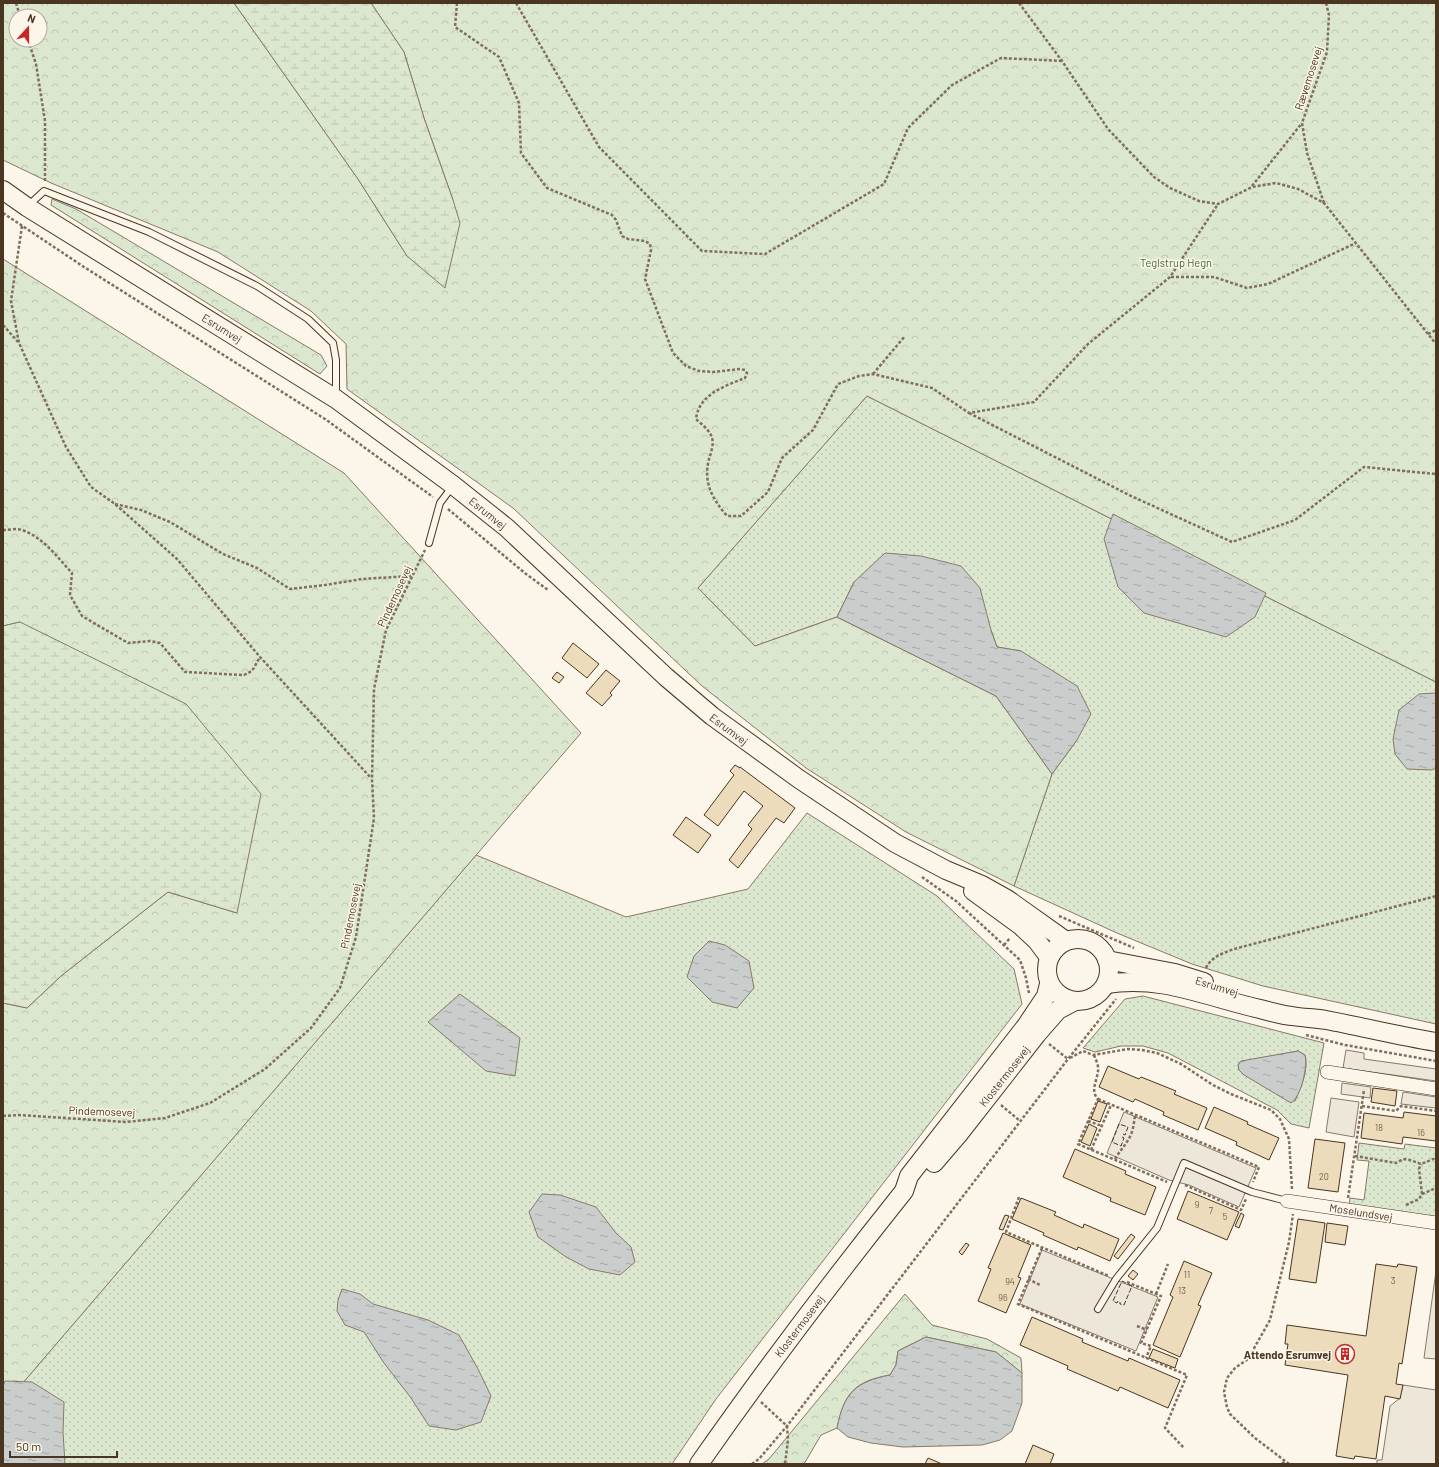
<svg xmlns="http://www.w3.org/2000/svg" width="1439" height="1467" font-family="Barlow,sans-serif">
  <defs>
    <pattern id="grass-dots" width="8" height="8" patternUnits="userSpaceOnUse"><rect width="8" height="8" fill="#dce7d0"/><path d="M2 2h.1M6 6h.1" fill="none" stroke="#bec7b2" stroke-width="1.8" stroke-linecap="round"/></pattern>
    <pattern id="forest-crowns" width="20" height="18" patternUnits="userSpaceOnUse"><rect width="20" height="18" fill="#dce7d0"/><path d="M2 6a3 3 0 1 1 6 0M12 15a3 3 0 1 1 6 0" fill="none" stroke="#bec7b2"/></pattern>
    <pattern id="wetland-marsh" width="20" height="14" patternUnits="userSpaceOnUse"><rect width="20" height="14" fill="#dce7d0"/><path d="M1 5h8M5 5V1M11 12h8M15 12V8" fill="none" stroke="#bec7b2"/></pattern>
    <pattern id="water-ripples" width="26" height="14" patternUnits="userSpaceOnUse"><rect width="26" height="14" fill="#c9cecd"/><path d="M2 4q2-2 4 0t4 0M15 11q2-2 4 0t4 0" fill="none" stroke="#a5a8a6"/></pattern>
  </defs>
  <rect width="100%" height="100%" fill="#fbf6e9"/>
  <g fill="url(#grass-dots)" stroke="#887966" fill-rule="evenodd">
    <polygon points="867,396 1436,682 1436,1024 1263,986 1192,964 1117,933 1014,886 1052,774 1077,740 1021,651 997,647 991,630 854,582 837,617 755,646 698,588"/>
    <polygon points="807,813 937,896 1014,969 1022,1004 716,1399 672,1464 3,1464 3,1406 476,855 626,917 748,889"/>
    <path d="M1143 996 1324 1043 1309 1128 1291 1124 1277 1110 1168 1053 1143 1046H1121L1095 1052 1083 1048 1125 999ZM1298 1051 1305 1055C1309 1070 1301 1087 1295 1101L1239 1070 1238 1065 1240 1062Z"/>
    <polygon points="1359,1143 1404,1149 1405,1144 1436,1148 1436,1219 1349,1207 1350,1198 1364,1200 1369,1161 1357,1160"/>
  </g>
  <g fill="url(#forest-crowns)" stroke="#887966" fill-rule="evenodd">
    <path d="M3 3H234L358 179 407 256 453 200 424 118 404 52 371 3H1436V682L867 396 698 588 755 646 837 617 996 696 1052 774 1014 886 906 832 806 768 702 686 513 508 347 389 346 344 311 311 218 252 51 183 3 160ZM16 16H40V40H16Z"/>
    <polygon points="52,199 76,209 321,355 327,366 320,374 51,205"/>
    <polygon points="3,259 344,473 581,733 3,1406 3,1003 27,1008 61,976 168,892 237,913 20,622 3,626"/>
    <path d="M905 1294 932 1325 987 1339 1021 1358 1022 1373 996 1352 926 1337 898 1351 896 1365 890 1375C855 1381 844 1393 837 1428L821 1435 804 1464H762L769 1459Z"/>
  </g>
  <g fill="url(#wetland-marsh)" stroke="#887966">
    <polygon points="234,3 371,3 404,52 424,118 453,200 460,223 445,288 407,256 358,179"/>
    <polygon points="20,622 186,704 261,794 237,913 168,892 61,976 27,1008 3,1003 3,626"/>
  </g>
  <g fill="#ede7d9" stroke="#887966">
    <polygon points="1346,1050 1364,1053 1364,1059 1436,1069 1436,1081 1343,1068"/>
    <polygon points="1342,1083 1371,1087 1370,1098 1341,1094"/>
    <polygon points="1403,1092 1436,1097 1436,1108 1401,1104"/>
    <polygon points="1331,1098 1359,1102 1354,1137 1326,1132"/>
    <polygon points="1124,1112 1256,1168 1239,1207 1189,1185 1169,1180 1107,1153"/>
    <polygon points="1042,1250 1158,1297 1136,1351 1020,1304"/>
    <polygon points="1436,1271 1436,1359 1424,1358"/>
    <polygon points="1403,1385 1436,1390 1436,1464 1377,1464 1377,1460 1382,1460 1390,1406 1400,1398"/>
  </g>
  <g fill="url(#water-ripples)" stroke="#887966">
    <polygon points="1113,514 1266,593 1255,617 1226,637 1144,613 1118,587 1104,539"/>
    <polygon points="885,553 921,556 961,566 980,588 991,630 997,647 1021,651 1077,686 1091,714 1077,740 1052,774 996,696 837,617 854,582"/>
    <polygon points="1436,693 1436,767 1432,770 1407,769 1395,754 1393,739 1399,710 1419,694"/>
    <polygon points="709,941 725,945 749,961 754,988 737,1008 712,1002 687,977 694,956"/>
    <polygon points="460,994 520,1038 515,1076 486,1071 428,1022"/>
    <path d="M1298 1051 1305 1055C1308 1066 1301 1097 1291 1103L1244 1075 1239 1070 1238 1065 1241 1061Z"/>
    <polygon points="542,1194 560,1195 596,1207 616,1233 631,1247 635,1262 620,1275 589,1269 566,1257 538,1237 529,1212"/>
    <polygon points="342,1289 360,1294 373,1304 428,1320 459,1335 478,1369 491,1396 481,1422 456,1430 429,1426 411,1398 384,1363 364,1332 345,1325 337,1311 338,1300"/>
    <path d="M926 1337 996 1352 1022 1373V1403L1012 1431 1000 1440 982 1445 903 1447 871 1443 848 1437 837 1428C844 1393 855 1382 890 1375L896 1365 898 1351Z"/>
    <polygon points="5,1381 32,1382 64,1402 63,1432 65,1464 3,1464 3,1386"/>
  </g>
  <g fill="#ecdcbc" stroke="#4a3520">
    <polygon points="573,643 599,664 587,678 562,658"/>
    <polygon points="606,670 620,681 610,693 612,695 602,706 586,693"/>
    <polygon points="557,672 564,677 559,683 552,678"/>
    <polygon points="735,765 740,768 740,767 795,808 784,823 776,818 738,868 729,860 752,829 748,825 763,806 744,791 718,826 704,815 734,775 730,771"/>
    <polygon points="686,817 711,835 698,853 673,835"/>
    <polygon points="1108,1066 1139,1079 1141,1077 1176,1091 1174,1094 1207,1108 1198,1130 1163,1115 1164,1112 1135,1099 1133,1102 1099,1087"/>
    <polygon points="1373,1088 1397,1091 1395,1106 1371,1102"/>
    <polygon points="1098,1101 1107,1104 1100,1122 1091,1119"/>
    <polygon points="1214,1107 1248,1122 1247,1124 1279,1138 1269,1160 1236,1145 1237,1142 1205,1128"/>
    <polygon points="1404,1112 1436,1116 1436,1141 1403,1137 1402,1144 1361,1138 1364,1113 1403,1118"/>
    <polygon points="1089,1124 1097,1128 1090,1146 1081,1142"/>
    <polygon points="1315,1139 1345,1143 1338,1192 1308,1188"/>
    <polygon points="1075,1149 1126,1171 1125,1174 1156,1187 1145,1215 1110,1201 1111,1198 1063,1177"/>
    <polygon points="1188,1191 1239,1212 1227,1240 1177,1219"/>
    <polygon points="1021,1198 1056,1212 1054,1215 1083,1228 1084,1224 1119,1239 1110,1261 1078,1247 1077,1250 1043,1235 1044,1233 1012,1219"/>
    <polygon points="1241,1213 1244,1215 1239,1228 1235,1226"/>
    <polygon points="1005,1215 1009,1216 1003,1230 999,1229"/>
    <polygon points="1298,1219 1325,1223 1316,1283 1289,1279"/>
    <polygon points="1327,1223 1348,1226 1345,1245 1325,1242"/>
    <polygon points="1003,1233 1031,1245 1018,1277 1021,1278 1006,1313 978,1301 991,1269 988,1268"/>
    <polygon points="1131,1234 1135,1237 1118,1259 1114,1256"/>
    <polygon points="966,1243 969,1245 962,1255 959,1252"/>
    <polygon points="1184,1261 1212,1273 1198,1305 1201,1306 1180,1357 1153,1345 1173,1297 1170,1295"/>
    <polygon points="1376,1264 1397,1267 1398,1264 1417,1267 1402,1364 1399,1363 1396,1384 1403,1385 1400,1399 1385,1396 1376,1459 1355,1456 1354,1459 1336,1456 1348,1375 1285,1365 1288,1344 1285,1344 1287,1325 1366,1336"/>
    <polygon points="1133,1270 1138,1274 1133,1280 1128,1276"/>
    <polygon points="1032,1317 1083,1339 1082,1342 1128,1361 1129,1358 1180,1380 1168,1408 1120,1387 1118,1391 1067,1369 1068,1366 1020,1345"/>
    <polygon points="1153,1349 1178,1359 1175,1368 1149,1358"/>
    <polygon points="1033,1445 1054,1454 1050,1464 1025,1464"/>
    <polygon points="928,1458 942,1464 925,1464"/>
  </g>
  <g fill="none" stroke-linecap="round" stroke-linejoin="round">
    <defs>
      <g id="lane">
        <polyline points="29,205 44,191 149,232 257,286 308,319 333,343 336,360 336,396"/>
        <polyline points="429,543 440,503 452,487"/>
        <polyline points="1098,1309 1116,1279 1157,1228 1184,1163 1252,1192 1287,1201"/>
      </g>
      <g id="street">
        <polyline points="1327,1072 1436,1089"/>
        <polyline points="1287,1201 1436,1223"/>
      </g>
      <g id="secondary">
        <polyline points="3,190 27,207 336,399 453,485 507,528 666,677 712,716 799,779 895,843 946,870 982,885 1007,899 1066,941"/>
        <polyline points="973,891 1021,926 1037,941 1049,957"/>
        <circle cx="1078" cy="970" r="31"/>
        <polyline points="1107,960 1175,973 1204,982"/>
        <path d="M1106 984C1163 975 1206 997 1260 1009 1271 1012 1282 1015 1292 1016 1303 1018 1315 1018 1326 1020 1363 1027 1399 1036 1436 1042"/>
        <polyline points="934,1163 958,1135 1037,1034 1058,1010 1075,1001"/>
        <path d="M699 1464C764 1371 833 1280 904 1191L909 1176 1026 1026 1046 996 1049 984"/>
      </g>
    </defs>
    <use href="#lane" stroke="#4a3520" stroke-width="8"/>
    <use href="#street" stroke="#4a3520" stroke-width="14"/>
    <use href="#secondary" stroke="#4a3520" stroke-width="20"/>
    <g stroke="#7f6f5c" stroke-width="2.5" stroke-dasharray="3 2" stroke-linecap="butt">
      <polyline points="16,3 20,16"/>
      <path d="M457 3 455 27 499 57 519 103 521 153 547 188 612 215 616 220 622 236 628 239 645 241 650 244 651 250 645 279 673 353 686 366 699 371 713 372 740 369 745 370 747 373 745 378C725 386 699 394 696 419 701 424 710 430 712 438 714 444 711 453 709 459 703 483 712 498 727 516H741L768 492 782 458 813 430 838 384 859 376 873 374 932 388 969 413 1034 402 1088 344 1170 277 1218 204"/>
      <polyline points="516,3 599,147 702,251 765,254 884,184 908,128 952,85 1001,58 1062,61"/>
      <polyline points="1019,3 1062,61 1108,129 1154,177 1170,188 1199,201 1218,204 1252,187 1276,183 1298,189 1324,203 1436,344"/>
      <polyline points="28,40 36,64 45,121 45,182"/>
      <polyline points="1252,186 1302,123"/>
      <polyline points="1324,203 1307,153 1302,123 1327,52 1329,15 1326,3"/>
      <polyline points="3,213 84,267 325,419 433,497"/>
      <polyline points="22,226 11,301 19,343 66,447 91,487 115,504 177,559 260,657 371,778"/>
      <polyline points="1171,277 1214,277 1247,288 1268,284 1356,243"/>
      <polyline points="3,325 18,342"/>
      <polyline points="1428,334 1436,330"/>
      <polyline points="873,374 905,336"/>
      <polyline points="969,413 1129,495 1232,542 1295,520 1364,467 1436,474"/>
      <polyline points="115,504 141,510 170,522 223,554 257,568 290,589 325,585 362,579 411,576"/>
      <polyline points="448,509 526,574 548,590"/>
      <path d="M3 530C9 530 17 528 22 530 43 537 58 558 72 573L70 595 82 616 128 643 150 641 160 643 185 672 244 675 252 671 260 657"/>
      <polyline points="922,877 956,901 1020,960 1026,978 1029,993"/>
      <polyline points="1059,916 1134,948"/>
      <polyline points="1004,945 1010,938"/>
      <path d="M1206 968C1211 957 1223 953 1234 949L1436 896"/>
      <polyline points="1306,1035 1345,1045 1436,1061"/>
      <polyline points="1049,1044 1068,1059"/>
      <path d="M1094 1055C1096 1060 1099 1066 1098 1071 1097 1081 1090 1091 1098 1099L1078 1144 1167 1182"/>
      <polyline points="1070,1058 1083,1051 1093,1055 1128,1049 1142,1050 1157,1053 1181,1064 1213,1085 1231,1094 1271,1110 1280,1119 1289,1139 1292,1189"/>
      <polyline points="1098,1099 1259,1167 1253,1182"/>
      <polyline points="1001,1105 1020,1121"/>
      <polyline points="1362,1106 1396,1111 1401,1106 1436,1111"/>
      <polyline points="3,1116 19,1115 126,1122 165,1118 210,1103 265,1069 311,1028 340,988 356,937 374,818 372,779 374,689 386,630 425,550"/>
      <polyline points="1088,1121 1102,1126"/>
      <polyline points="1091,1150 1111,1105"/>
      <polyline points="1355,1156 1396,1163 1403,1159 1410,1160 1421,1164 1436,1158"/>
      <path d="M1115 1159C1119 1152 1124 1147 1128 1140 1133 1133 1134 1123 1135 1115"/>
      <polyline points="1185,1185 1241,1210 1246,1199"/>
      <polyline points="1422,1194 1436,1188"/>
      <polyline points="1019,1197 1006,1232 1109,1276"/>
      <polyline points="1348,1198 1364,1090"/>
      <polyline points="1406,1205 1419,1199 1422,1194 1419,1169 1421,1164"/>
      <polyline points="1042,1248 1018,1304 1187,1375 1165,1428 1184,1448"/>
      <polyline points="1028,1279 1040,1285"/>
      <polyline points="1127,1282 1161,1296 1141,1343 1151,1346 1146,1358"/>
      <polyline points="1156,1294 1168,1264"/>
      <polyline points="1137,1326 1147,1330"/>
      <polyline points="761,1402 787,1426 788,1440 785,1464"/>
      <polyline points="752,1464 759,1459 787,1426 1068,1059 1116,999"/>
      <polyline points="1282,1464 1285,1461"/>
      <polyline points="1289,1464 1255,1438 1230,1414 1227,1407 1224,1392 1227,1378 1235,1368 1248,1359 1270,1320 1289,1242 1293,1214"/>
    </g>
    <use href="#lane" stroke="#fbf6e9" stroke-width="6"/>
    <use href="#street" stroke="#fbf6e9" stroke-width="13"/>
    <use href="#secondary" stroke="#fbf6e9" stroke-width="18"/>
    <g stroke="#4a3520" stroke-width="1" stroke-dasharray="5 2" stroke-linecap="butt">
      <polyline points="1122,1137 1124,1138 1121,1146 1112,1142 1119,1124 1128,1127 1125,1135 1123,1134"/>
      <polyline points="1118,1301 1117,1303 1113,1301 1122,1281 1132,1286 1124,1305 1120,1304 1120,1302"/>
    </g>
  </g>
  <defs>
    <symbol id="building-ring" viewBox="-11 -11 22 22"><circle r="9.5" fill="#fbf6e9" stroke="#c62828" stroke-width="1.5"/><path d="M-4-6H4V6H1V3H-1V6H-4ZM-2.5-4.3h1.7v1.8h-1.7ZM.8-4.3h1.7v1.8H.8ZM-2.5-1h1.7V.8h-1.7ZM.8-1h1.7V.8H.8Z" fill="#c62828"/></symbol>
  </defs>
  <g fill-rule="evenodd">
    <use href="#building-ring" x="1334" y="1343" width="22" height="22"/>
  </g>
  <g text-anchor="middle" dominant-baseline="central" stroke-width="3" stroke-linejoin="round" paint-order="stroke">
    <g font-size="9" fill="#725f47">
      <text x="1379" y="1127">18</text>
      <text x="1421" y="1132">16</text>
      <text x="1324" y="1176">20</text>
      <text x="1197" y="1204">9</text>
      <text x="1211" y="1210">7</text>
      <text x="1225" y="1216">5</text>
      <text x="1187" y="1274">11</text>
      <text x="1393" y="1280">3</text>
      <text x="1010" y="1281">94</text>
      <text x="1182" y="1290">13</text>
      <text x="1003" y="1297">96</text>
    </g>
    <g font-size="11" fill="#4a3520" stroke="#fbf6e9">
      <text transform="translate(1308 78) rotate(-72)">Rævemosevej</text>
      <text transform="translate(222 328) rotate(32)">Esrumvej</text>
      <text transform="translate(488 513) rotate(39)">Esrumvej</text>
      <text transform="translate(394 596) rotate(-65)">Pindemosevej</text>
      <text transform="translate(729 729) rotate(37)">Esrumvej</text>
      <text transform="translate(350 916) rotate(-79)">Pindemosevej</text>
      <text transform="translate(1217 986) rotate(17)">Esrumvej</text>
      <text transform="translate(1004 1076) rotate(-52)">Klostermosevej</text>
      <text transform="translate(102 1111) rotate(2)">Pindemosevej</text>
      <text transform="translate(1361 1212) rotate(9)">Moselundsvej</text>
      <text transform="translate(799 1326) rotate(-53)">Klostermosevej</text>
    </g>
    <g font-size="11" fill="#436837" stroke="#fbf6e9">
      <text x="1176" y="262">Teglstrup Hegn</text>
    </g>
    <g font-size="11" font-weight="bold" fill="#4a3520" stroke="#fbf6e9" text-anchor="end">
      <text x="1331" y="1354">Attendo Esrumvej</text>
    </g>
  </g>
  <rect width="1439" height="1467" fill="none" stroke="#4a3520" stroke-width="8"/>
  <g transform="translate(28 28) rotate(21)"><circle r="19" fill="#fbf6e9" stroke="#b4a999"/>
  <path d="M0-3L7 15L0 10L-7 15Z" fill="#c62828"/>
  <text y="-6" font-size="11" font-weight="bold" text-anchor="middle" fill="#4a3520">N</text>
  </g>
  <path d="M10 1451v6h107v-6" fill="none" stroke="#4a3520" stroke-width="2"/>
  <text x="16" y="1451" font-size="12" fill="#4a3520" stroke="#fbf6e9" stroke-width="3" paint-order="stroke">50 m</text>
</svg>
